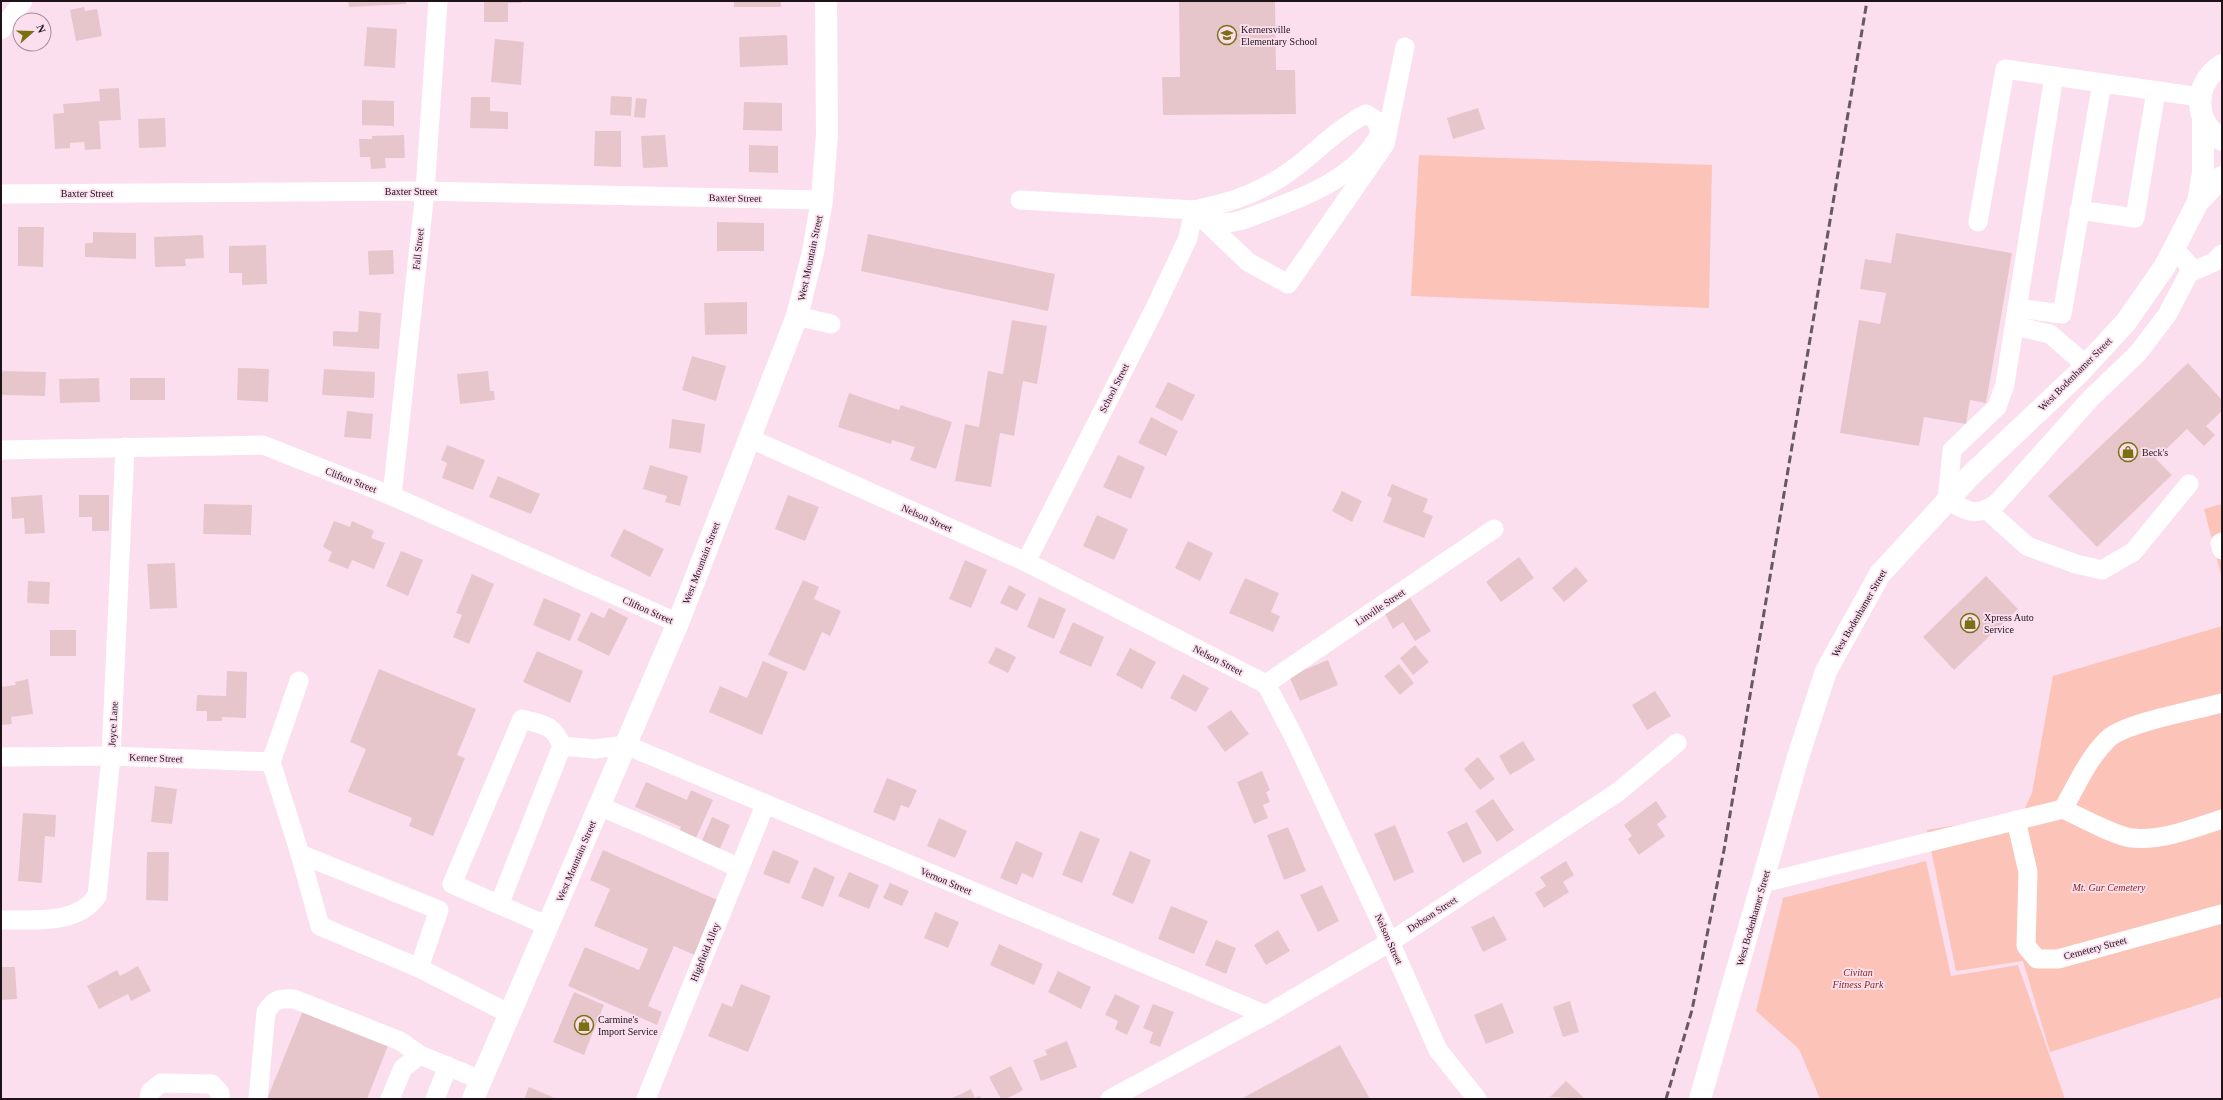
<svg xmlns="http://www.w3.org/2000/svg" width="2223" height="1100" font-family="Georgia,serif">
  <rect width="100%" height="100%" fill="#fcdfef"/>
  <g fill="#fcc4b9">
    <polygon points="1419,155 1712,165 1709,308 1411,296"/>
    <polygon points="2222,504 2222,579 2204,509"/>
    <polygon points="2222,626 2222,997 2050,1052 2023,961 1956,971 1927,830 2022,814 2032,793 2053,676"/>
    <polygon points="1926,861 1951,976 2018,965 2065,1099 1820,1099 1799,1049 1756,1011 1783,898"/>
  </g>
  <g fill="#e7c6cb">
    <polygon points="348,1 406,1 406,4 349,7"/>
    <polygon points="484,1 521,1 521,3 508,3 508,22 484,22"/>
    <rect x="734" y="1" width="47" height="6"/>
    <polygon points="1179,1 1275,1 1276,70 1295,70 1296,114 1163,115 1162,77 1180,77"/>
    <polygon points="84,7 85,11 97,9 102,36 76,41 70,10"/>
    <polygon points="367,27 397,29 395,68 364,66"/>
    <polygon points="787,35 788,65 740,67 739,37"/>
    <polygon points="495,39 524,42 521,85 491,82"/>
    <polygon points="119,88 121,120 99,121 101,149 85,150 84,142 70,143 70,148 55,149 53,114 64,113 63,104 100,101 99,89"/>
    <polygon points="611,96 632,97 631,116 610,115"/>
    <polygon points="471,97 490,97 490,111 508,112 508,129 470,128"/>
    <polygon points="636,98 647,99 645,118 634,117"/>
    <polygon points="362,100 394,101 394,126 362,125"/>
    <polygon points="744,102 782,103 782,131 743,130"/>
    <polygon points="1478,108 1485,129 1453,139 1447,118"/>
    <polygon points="165,118 166,147 139,148 138,119"/>
    <polygon points="595,131 621,131 621,167 594,166"/>
    <polygon points="404,135 405,158 385,158 386,168 371,169 370,157 360,157 359,139 372,139 372,136"/>
    <polygon points="665,135 668,167 643,168 641,136"/>
    <polygon points="749,145 778,146 778,173 749,172"/>
    <polygon points="717,222 764,223 764,251 717,251"/>
    <polygon points="18,227 44,227 43,267 18,266"/>
    <polygon points="93,232 136,233 136,259 85,257 85,243 93,243"/>
    <polygon points="1896,233 2012,253 1986,403 1970,400 1966,424 1924,417 1919,446 1840,433 1859,320 1880,324 1886,293 1860,289 1865,259 1891,263"/>
    <polygon points="868,234 1055,274 1048,311 861,271"/>
    <polygon points="203,235 204,258 185,259 186,266 155,267 154,237"/>
    <polygon points="266,245 267,284 242,285 242,273 229,273 229,246"/>
    <polygon points="393,250 394,274 369,275 368,251"/>
    <polygon points="747,302 747,334 705,335 704,303"/>
    <polygon points="359,311 381,313 379,349 333,346 333,331 358,332"/>
    <polygon points="1012,320 1047,326 1037,384 1023,381 1014,436 1000,433 991,487 955,481 965,424 979,427 988,371 1003,374"/>
    <polygon points="692,356 726,366 716,401 682,390"/>
    <polygon points="2188,363 2222,400 2222,411 2206,426 2215,435 2204,446 2187,429 2156,459 2172,475 2097,547 2048,496"/>
    <polygon points="238,368 269,369 268,402 237,400"/>
    <polygon points="324,369 375,372 374,398 322,395"/>
    <polygon points="1,371 46,372 45,396 1,395"/>
    <polygon points="488,371 490,391 494,391 495,400 460,404 457,374"/>
    <polygon points="99,378 100,402 60,403 59,379"/>
    <rect x="130" y="378" width="35" height="22"/>
    <polygon points="1168,382 1195,395 1182,421 1155,407"/>
    <polygon points="849,393 899,410 901,405 952,422 936,469 910,460 915,447 892,440 891,444 838,427"/>
    <polygon points="347,411 373,414 371,439 344,437"/>
    <polygon points="1151,417 1178,431 1166,456 1138,443"/>
    <polygon points="672,419 705,424 701,453 669,448"/>
    <polygon points="447,445 485,460 473,490 442,478 447,463 441,460"/>
    <polygon points="1118,455 1145,467 1131,499 1103,487"/>
    <polygon points="650,465 688,476 680,506 665,502 667,496 643,489"/>
    <polygon points="498,476 540,494 531,514 489,497"/>
    <polygon points="1392,484 1428,499 1423,512 1433,516 1424,538 1383,522 1392,498 1387,496"/>
    <polygon points="1342,491 1362,501 1352,522 1332,511"/>
    <polygon points="42,495 45,533 25,534 24,518 12,519 11,497"/>
    <polygon points="79,495 109,495 109,531 92,531 92,517 79,517"/>
    <polygon points="788,495 819,507 805,541 775,529"/>
    <polygon points="204,504 252,505 251,535 203,534"/>
    <polygon points="1097,515 1128,529 1114,560 1083,546"/>
    <polygon points="334,521 350,527 352,521 374,531 371,538 385,543 374,569 352,560 348,569 328,561 332,552 323,547"/>
    <polygon points="624,529 664,549 650,577 610,556"/>
    <polygon points="1188,541 1213,553 1200,581 1175,568"/>
    <polygon points="401,551 423,560 408,596 386,586"/>
    <polygon points="1519,557 1534,578 1501,602 1486,582"/>
    <polygon points="965,560 987,570 971,608 949,599"/>
    <polygon points="175,563 177,608 150,609 147,564"/>
    <polygon points="1576,567 1588,581 1564,602 1552,588"/>
    <polygon points="472,574 494,584 469,644 453,637 462,615 456,613"/>
    <polygon points="1986,576 2018,609 1954,670 1923,637"/>
    <polygon points="1245,578 1279,593 1271,612 1280,616 1273,632 1229,613"/>
    <polygon points="803,580 819,587 814,599 841,611 830,636 822,632 805,671 768,655"/>
    <polygon points="28,581 50,582 49,604 27,603"/>
    <polygon points="1009,585 1026,594 1017,611 1000,603"/>
    <polygon points="1039,597 1066,609 1054,639 1027,627"/>
    <polygon points="544,598 581,614 570,641 533,625"/>
    <polygon points="1410,598 1431,631 1415,641 1403,622 1393,629 1385,614"/>
    <polygon points="609,608 628,618 609,656 577,640 591,612 604,618"/>
    <polygon points="1073,622 1104,637 1091,667 1059,653"/>
    <rect x="50" y="630" width="26" height="26"/>
    <polygon points="1415,645 1429,662 1413,675 1400,658"/>
    <polygon points="996,647 1016,657 1008,673 988,663"/>
    <polygon points="1130,648 1156,662 1142,689 1116,675"/>
    <polygon points="537,651 583,671 570,703 523,682"/>
    <polygon points="1328,660 1338,685 1300,701 1289,676"/>
    <polygon points="763,661 788,672 762,735 709,712 720,686 747,698"/>
    <polygon points="1399,664 1414,683 1400,695 1384,676"/>
    <polygon points="379,669 476,709 457,755 465,758 433,836 409,826 412,818 348,792 366,749 350,742"/>
    <polygon points="227,671 247,672 246,718 222,717 222,721 207,721 207,711 196,711 197,695 226,696"/>
    <polygon points="1183,674 1209,688 1196,712 1170,698"/>
    <polygon points="28,679 33,714 11,717 12,724 1,725 1,687 16,685 15,682"/>
    <polygon points="1655,691 1671,716 1647,730 1632,705"/>
    <polygon points="1231,710 1249,734 1225,752 1207,727"/>
    <polygon points="1523,741 1535,760 1510,775 1499,756"/>
    <polygon points="1478,757 1495,779 1480,790 1464,769"/>
    <polygon points="1262,771 1270,790 1266,792 1270,802 1263,805 1268,818 1254,824 1237,782"/>
    <polygon points="887,778 917,790 909,808 901,805 895,821 873,812"/>
    <polygon points="646,782 687,800 691,790 713,800 695,840 679,833 681,827 635,807"/>
    <polygon points="155,786 177,789 172,824 151,822"/>
    <polygon points="1493,799 1514,830 1497,842 1475,811"/>
    <polygon points="1656,801 1667,817 1657,824 1665,836 1639,855 1628,839 1632,836 1624,825"/>
    <polygon points="23,813 56,815 55,837 45,836 42,883 18,881"/>
    <polygon points="712,817 730,825 719,851 701,843"/>
    <polygon points="939,818 967,831 955,858 927,846"/>
    <polygon points="1467,822 1482,853 1463,863 1447,832"/>
    <polygon points="1395,825 1414,872 1394,881 1374,834"/>
    <polygon points="1288,827 1306,871 1284,880 1267,835"/>
    <polygon points="1080,831 1100,839 1082,883 1062,875"/>
    <polygon points="1016,841 1043,853 1033,878 1022,873 1017,885 1000,878"/>
    <polygon points="603,850 722,902 699,957 674,946 648,1006 662,1012 657,1025 568,986 585,947 639,970 648,949 594,926 610,889 590,880"/>
    <polygon points="773,850 799,861 789,884 763,874"/>
    <polygon points="1130,851 1151,860 1133,904 1112,895"/>
    <polygon points="147,852 169,852 168,901 146,900"/>
    <polygon points="1566,861 1574,875 1563,882 1569,892 1544,908 1535,893 1546,886 1540,877"/>
    <polygon points="814,867 835,877 823,907 801,898"/>
    <polygon points="849,872 879,885 869,909 838,896"/>
    <polygon points="890,883 909,891 902,906 883,898"/>
    <polygon points="1322,885 1339,921 1318,932 1300,895"/>
    <polygon points="1171,906 1208,921 1194,954 1158,939"/>
    <polygon points="935,912 959,922 948,948 924,938"/>
    <polygon points="1494,916 1507,940 1483,952 1471,927"/>
    <polygon points="1278,930 1290,951 1266,965 1254,945"/>
    <polygon points="1216,940 1236,948 1226,974 1205,965"/>
    <polygon points="999,944 1043,964 1034,985 990,965"/>
    <polygon points="138,966 151,991 131,1001 128,994 99,1009 87,986 117,970 120,976"/>
    <polygon points="1,967 15,967 17,999 1,1000"/>
    <polygon points="1058,971 1091,987 1081,1009 1048,992"/>
    <polygon points="741,984 771,996 748,1052 708,1036 722,1003 732,1007"/>
    <polygon points="574,992 604,1005 584,1055 553,1042"/>
    <polygon points="1115,994 1140,1006 1127,1035 1115,1029 1118,1021 1105,1015"/>
    <polygon points="1570,1001 1579,1032 1563,1037 1553,1007"/>
    <polygon points="1502,1003 1514,1033 1486,1044 1474,1015"/>
    <polygon points="1153,1004 1174,1012 1160,1047 1149,1043 1153,1032 1143,1028"/>
    <polygon points="304,1008 389,1043 367,1099 267,1099"/>
    <polygon points="1067,1041 1077,1067 1041,1081 1033,1060 1047,1055 1045,1050"/>
    <polygon points="1340,1045 1370,1099 1241,1099"/>
    <polygon points="1011,1066 1023,1090 1006,1099 1001,1099 989,1077"/>
    <polygon points="1566,1081 1583,1097 1582,1099 1550,1097"/>
    <polygon points="529,1087 557,1099 524,1099"/>
    <polygon points="971,1089 975,1098 980,1096 981,1099 950,1099"/>
  </g>
  <g fill="none" stroke-linecap="round" stroke-linejoin="round">
    <g stroke="#fff" stroke-width="19">
      <polyline points="1,30 23,1"/>
      <path d="M2054 76 2005 384 1997 407 1952 450 1947 500C1968 512 1977 518 1998 502L2091 398 2138 353 2167 315 2189 273 2188 264 2181 256 2173 252"/>
      <path d="M1366 114 1377 121 1380 134C1356 178 1305 197 1261 213 1250 217 1234 225 1222 222 1213 220 1203 214 1194 210 1234 202 1265 191 1297 166 1320 148 1340 127 1366 114Z"/>
      <polyline points="1,194 425,191 822,200"/>
      <polyline points="1020,200 1194,210 1248,262 1288,284 1385,144 1405,47"/>
      <polyline points="2079,210 2135,218 2156,91"/>
      <polyline points="1978,222 2005,69 2200,97"/>
      <polyline points="2189,273 2214,262 2222,254"/>
      <polyline points="2017,308 2062,314 2102,83"/>
      <polyline points="797,316 831,324"/>
      <polyline points="2015,326 2050,334 2086,365"/>
      <polyline points="749,438 1026,562 1266,684 1294,737 1390,942 1438,1050 1477,1099"/>
      <polyline points="1,450 263,445 392,496 678,623"/>
      <polyline points="392,496 425,191 438,1"/>
      <polyline points="1987,510 2027,546 2076,564 2102,570 2133,552 2189,484"/>
      <polyline points="2222,542 2220,543 2222,550"/>
      <polyline points="1026,562 1154,310 1188,238 1194,210"/>
      <polyline points="1266,684 1494,529"/>
      <polyline points="562,746 595,749 626,745 1266,1015"/>
      <polyline points="1,757 111,756 271,762 300,854 320,926 419,968 510,1014"/>
      <polyline points="271,762 299,681"/>
      <polyline points="599,806 674,838 739,868"/>
      <path d="M2063 809C2078 816 2117 837 2132 838 2162 841 2194 828 2222 819"/>
      <polyline points="2016,820 2028,872 2026,946 2037,959 2058,959 2222,914"/>
      <polyline points="300,854 439,910 419,968"/>
      <path d="M1763 883 2063 809C2077 785 2088 758 2108 739 2124 723 2197 710 2222 703"/>
      <path d="M499 905 562 746C553 724 544 725 522 719L452 884 548 926"/>
      <path d="M1 920C33 919 76 926 97 896L111 756 125 447"/>
      <polyline points="149,1099 150,1092 161,1083 212,1084 220,1093 220,1099"/>
      <path d="M258 1099 266 1012C274 999 280 998 294 999L400 1041 420 1055 481 1080"/>
      <polyline points="390,1099 403,1068 420,1055"/>
      <polyline points="435,1099 448,1066"/>
      <polyline points="646,1099 765,805"/>
      <polyline points="1110,1099 1266,1015 1390,942 1618,792 1677,743"/>
    </g>
    <g stroke="#fff" stroke-width="22">
      <path d="M2222 65C2193 83 2193 122 2222 140"/>
      <polyline points="2198,202 2203,173 2203,119"/>
      <polyline points="473,1099 678,623 797,316 813,252 822,200 827,134 826,1"/>
      <polyline points="1700,1099 1798,757 1826,671 1880,574 1971,475 2079,373 2126,322 2165,266 2198,202 2222,177"/>
    </g>
    <polyline stroke="#685861" stroke-width="3" stroke-dasharray="8 4" stroke-linecap="butt" points="1666,1099 1692,1010 1724,850 1867,1"/>
  </g>
  <defs>
    <symbol id="school-ring" viewBox="-11 -11 22 22"><circle r="9.5" fill="#fcdfef" stroke="#7a7011" stroke-width="1.5"/><path d="M0-5L7-2L0 1L-7-2ZM-4 1L0 2.5L4 1V4Q0 6-4 4Z" fill="#7a7011"/></symbol>
    <symbol id="shop-ring" viewBox="-11 -11 22 22"><circle r="9.5" fill="#fcdfef" stroke="#7a7011" stroke-width="1.5"/><path d="M-5-2.5h2.3a2.7 3.5 0 0 1 5.4 0H5L5.5 6h-11ZM-1.5-2.5h3a1.5 2.3 0 0 0-3 0Z" fill="#7a7011"/></symbol>
  </defs>
  <g fill-rule="evenodd">
    <use href="#school-ring" x="1216" y="24" width="22" height="22"/>
    <use href="#shop-ring" x="2117" y="441" width="22" height="22"/>
    <use href="#shop-ring" x="1959" y="612" width="22" height="22"/>
    <use href="#shop-ring" x="573" y="1014" width="22" height="22"/>
  </g>
  <g text-anchor="middle" dominant-baseline="central" stroke-width="3.5" stroke-linejoin="round" paint-order="stroke">
    <g font-size="10" fill="#1d1319" stroke="#fcdfef" text-anchor="start">
      <text x="1241" y="29">Kernersville<tspan x="1241" dy="12">Elementary School</tspan></text>
      <text x="2142" y="452">Beck's</text>
      <text x="1984" y="617">Xpress Auto<tspan x="1984" dy="12">Service</tspan></text>
      <text x="598" y="1019">Carmine's<tspan x="598" dy="12">Import Service</tspan></text>
    </g>
    <g font-size="10" fill="#1d1319" stroke="#fcdfef">
      <text x="411" y="191">Baxter Street</text>
      <text x="87" y="193">Baxter Street</text>
      <text transform="translate(735 198) rotate(1)">Baxter Street</text>
      <text transform="translate(418 249) rotate(-84)">Fall Street</text>
      <text transform="translate(810 258) rotate(-78)">West Mountain Street</text>
      <text transform="translate(2075 374) rotate(-45)">West Bodenhamer Street</text>
      <text transform="translate(1114 388) rotate(-63)">School Street</text>
      <text transform="translate(351 480) rotate(21)">Clifton Street</text>
      <text transform="translate(927 518) rotate(24)">Nelson Street</text>
      <text transform="translate(701 563) rotate(-69)">West Mountain Street</text>
      <text transform="translate(1380 607) rotate(-34)">Linville Street</text>
      <text transform="translate(648 610) rotate(24)">Clifton Street</text>
      <text transform="translate(1859 613) rotate(-60)">West Bodenhamer Street</text>
      <text transform="translate(1218 660) rotate(27)">Nelson Street</text>
      <text transform="translate(113 724) rotate(-87)">Joyce Lane</text>
      <text transform="translate(156 758) rotate(2)">Kerner Street</text>
      <text transform="translate(576 861) rotate(-67)">West Mountain Street</text>
      <text transform="translate(946 881) rotate(23)">Vernon Street</text>
      <text transform="translate(1432 914) rotate(-33)">Dobson Street</text>
      <text transform="translate(1753 918) rotate(-74)">West Bodenhamer Street</text>
      <text transform="translate(1389 939) rotate(66)">Nelson Street</text>
      <text transform="translate(2095 948) rotate(-15)">Cemetery Street</text>
      <text transform="translate(705 952) rotate(-68)">Highfield Alley</text>
    </g>
    <g font-size="10" font-style="italic" fill="#822c1f" stroke="#fcdfef">
      <text x="2109" y="887">Mt. Gur Cemetery</text>
      <text x="1858" y="972">Civitan<tspan x="1858" dy="12">Fitness Park</tspan></text>
    </g>
  </g>
  <rect width="2223" height="1100" fill="none" stroke="#1d1319" stroke-width="4"/>
  <g transform="translate(32 32) rotate(70)"><circle r="19" fill="#fcdfef" stroke="#a38d99"/>
  <path d="M0-3L7 15L0 10L-7 15Z" fill="#7a7011"/>
  <text y="-6" font-size="11" font-weight="bold" text-anchor="middle" fill="#1d1319">N</text>
  </g>
</svg>
